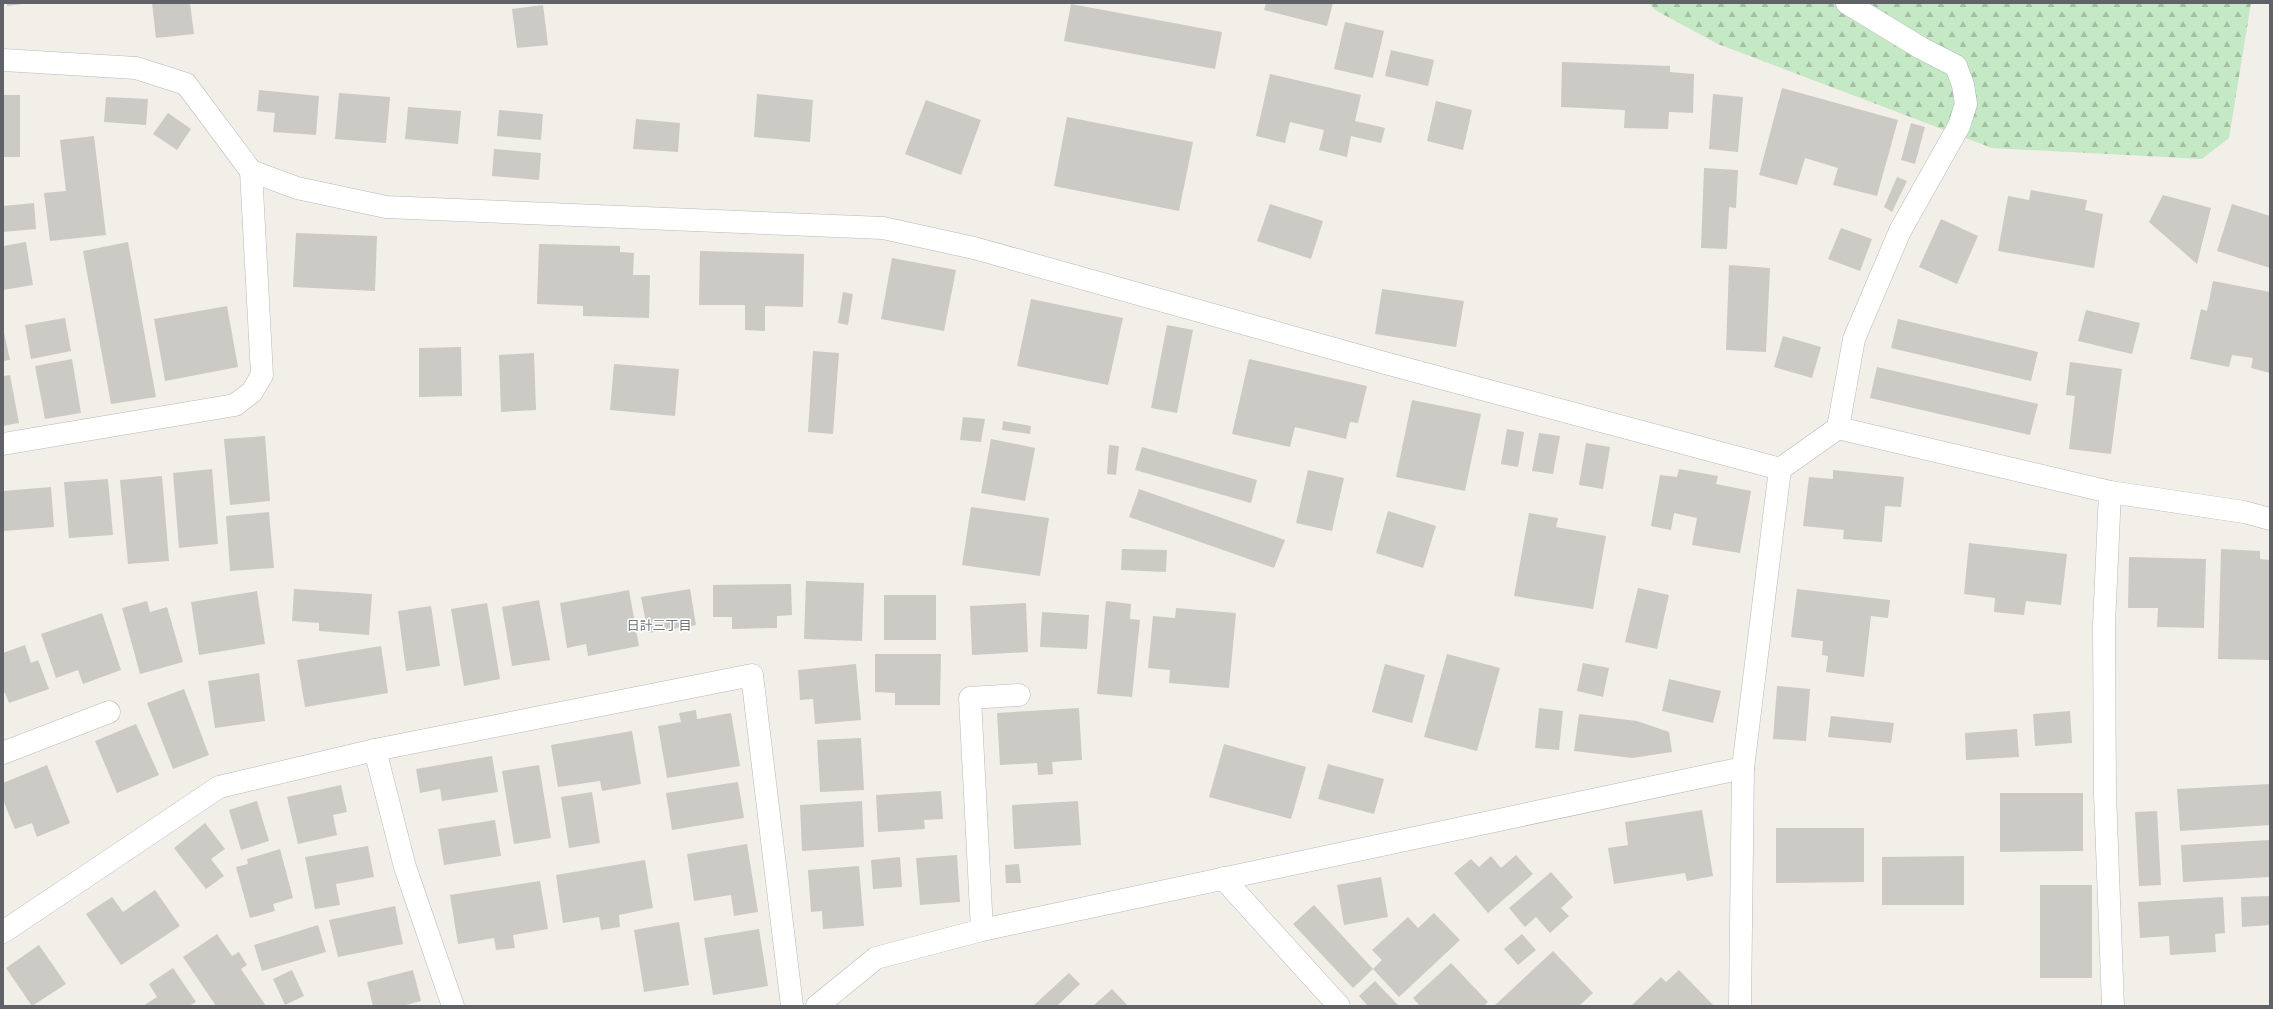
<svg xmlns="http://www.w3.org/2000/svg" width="2273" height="1009" font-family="'Sofia Sans Condensed','Noto Sans JP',sans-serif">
  <defs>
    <pattern id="forest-firs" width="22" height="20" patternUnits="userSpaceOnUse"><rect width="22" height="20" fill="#c5e8c5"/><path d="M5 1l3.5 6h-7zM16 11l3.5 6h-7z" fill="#a3c0a4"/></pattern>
  </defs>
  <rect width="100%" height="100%" fill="#f1efe8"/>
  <polygon fill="url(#forest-firs)" points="1649,3 2251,3 2229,138 2202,159 1992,148 1718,44 1655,10"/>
  <g fill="#cccac5">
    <polygon points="7,3 23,3 23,4 7,6"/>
    <polygon points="152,3 190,3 194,34 156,38"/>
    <polygon points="1266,3 1333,3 1327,26 1264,10"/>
    <polygon points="1071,4 1222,32 1215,69 1064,41"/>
    <polygon points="543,5 548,45 517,48 512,9"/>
    <polygon points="1345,22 1384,31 1373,78 1334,69"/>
    <polygon points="1391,50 1434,60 1428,86 1385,76"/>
    <polygon points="1562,62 1670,66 1670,72 1694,74 1693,113 1669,112 1668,129 1624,128 1625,110 1561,107"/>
    <polygon points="1270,74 1361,95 1355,121 1385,128 1381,143 1351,136 1347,157 1319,150 1324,130 1290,122 1285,143 1256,136"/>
    <polygon points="1782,88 1898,120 1877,196 1833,185 1838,168 1805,158 1797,185 1759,175"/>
    <polygon points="259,90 319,96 316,135 273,132 275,113 257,111"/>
    <polygon points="339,93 390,97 386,143 335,139"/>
    <polygon points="757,94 813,100 810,142 754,137"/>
    <polygon points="1713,94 1743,97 1738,152 1709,149"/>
    <rect x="3" y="95" width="17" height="62"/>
    <polygon points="106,97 148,99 146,125 104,122"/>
    <polygon points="926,100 981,120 961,175 905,154"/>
    <polygon points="1436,101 1472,110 1463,150 1427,141"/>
    <polygon points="408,107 461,111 458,144 405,139"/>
    <polygon points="499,110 543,114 541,140 497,136"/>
    <polygon points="168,113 191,129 177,150 153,134"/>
    <polygon points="1067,117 1193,142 1179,211 1054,186"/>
    <polygon points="636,119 680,123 678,152 633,149"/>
    <polygon points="1911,123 1925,127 1915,164 1901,160"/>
    <polygon points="94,136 106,235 50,241 44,193 66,191 60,140"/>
    <polygon points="494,149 541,153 539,180 492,176"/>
    <polygon points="1704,168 1738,170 1736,208 1729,207 1727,249 1701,248"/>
    <polygon points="1897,177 1907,181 1892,212 1884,207"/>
    <polygon points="2031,190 2087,200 2085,210 2103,214 2094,268 1998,251 2008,196 2029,200"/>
    <polygon points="2163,195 2211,208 2197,264 2149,222"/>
    <polygon points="34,203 36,229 3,232 3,206"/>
    <polygon points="1270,204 1323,221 1311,259 1257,241"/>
    <polygon points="2232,204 2270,216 2270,268 2217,251"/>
    <polygon points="1941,219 1978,236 1957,284 1919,267"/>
    <polygon points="1841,228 1872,239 1860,271 1828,259"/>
    <polygon points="296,233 377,236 375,291 293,287"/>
    <polygon points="26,242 33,285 3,290 3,246"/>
    <polygon points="128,242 156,397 111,404 83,251"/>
    <polygon points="539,244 620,246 620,252 634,253 633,275 650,275 649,318 583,316 583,306 537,304"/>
    <polygon points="700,251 804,254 803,307 765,306 765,331 745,330 745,305 699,305"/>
    <polygon points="892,258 956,270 944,331 881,319"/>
    <polygon points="1729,265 1770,268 1766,352 1726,350"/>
    <polygon points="2213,281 2270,292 2270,373 2251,368 2253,358 2232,355 2229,367 2190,359 2201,309 2207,311"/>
    <polygon points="1382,289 1464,301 1456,347 1375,334"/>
    <polygon points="843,292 853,294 848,325 838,323"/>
    <polygon points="1031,299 1123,318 1108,385 1017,366"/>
    <polygon points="227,306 238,367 165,381 154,319"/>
    <polygon points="2086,310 2140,323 2132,354 2078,341"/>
    <polygon points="65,318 71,351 31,359 25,325"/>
    <polygon points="1898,319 2038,352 2031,381 1891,348"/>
    <polygon points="1167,325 1193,330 1177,413 1151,408"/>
    <polygon points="3,328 10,360 3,361"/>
    <polygon points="1783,336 1821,347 1812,378 1774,367"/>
    <polygon points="461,347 462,396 419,397 419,348"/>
    <polygon points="813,351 839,353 833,434 808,432"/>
    <polygon points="534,353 536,410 501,412 499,355"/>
    <polygon points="72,359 81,413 45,419 35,366"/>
    <polygon points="1249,359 1367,386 1358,423 1350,422 1346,439 1295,427 1290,447 1232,434"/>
    <polygon points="2070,362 2122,369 2111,454 2069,449 2075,396 2066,395"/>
    <polygon points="614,364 679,369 675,416 610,410"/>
    <polygon points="1877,367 2038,404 2030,435 1870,398"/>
    <polygon points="10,375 19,423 3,426 3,376"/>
    <polygon points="1412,400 1481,414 1465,491 1396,477"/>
    <polygon points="963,417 985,419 981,442 960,440"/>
    <polygon points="1003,421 1031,426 1030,434 1002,430"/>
    <polygon points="1507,429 1524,432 1518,467 1501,464"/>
    <polygon points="1539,433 1560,436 1553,474 1532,471"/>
    <polygon points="265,436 270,501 230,505 224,439"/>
    <polygon points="991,439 1035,448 1025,501 981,493"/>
    <polygon points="1586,443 1610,447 1603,489 1579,485"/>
    <polygon points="1109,445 1119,446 1116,475 1107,474"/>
    <polygon points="1142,447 1257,480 1251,503 1135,470"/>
    <polygon points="212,469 218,544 179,548 173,473"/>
    <polygon points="1679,469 1718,476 1716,484 1751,491 1740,553 1692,545 1697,518 1674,513 1671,530 1651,526 1660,475 1677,477"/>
    <polygon points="1308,470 1344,478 1332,531 1296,523"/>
    <polygon points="1833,470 1904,477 1901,507 1885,506 1882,542 1843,539 1844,530 1803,526 1809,477 1833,479"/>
    <polygon points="162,476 169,561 128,564 120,480"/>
    <polygon points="108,479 113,535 69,538 64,482"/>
    <polygon points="51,487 54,527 3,531 3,491"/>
    <polygon points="1139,489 1285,540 1274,568 1129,517"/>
    <polygon points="971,507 1049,518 1040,576 962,565"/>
    <polygon points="1388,511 1436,526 1423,568 1376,553"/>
    <polygon points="269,512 274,568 230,571 226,516"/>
    <polygon points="1529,513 1558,518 1556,527 1606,536 1593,609 1514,596"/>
    <polygon points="1969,543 2067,554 2061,605 2026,601 2024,615 1994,612 1995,598 1964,594"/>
    <polygon points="1122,549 1167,550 1166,572 1121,570"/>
    <polygon points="2221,549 2260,551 2260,559 2270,560 2270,660 2218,659"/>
    <polygon points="2129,557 2206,559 2204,628 2157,627 2158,608 2128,608"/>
    <polygon points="806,581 864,583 862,641 804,639"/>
    <polygon points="791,584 792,615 777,616 777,628 732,629 732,617 713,617 713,585"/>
    <polygon points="1638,588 1669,595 1657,649 1625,642"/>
    <polygon points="294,589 372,594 369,635 319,631 319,623 292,621"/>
    <polygon points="690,589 696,625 648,633 641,597"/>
    <polygon points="1797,589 1890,600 1888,618 1871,616 1864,677 1826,672 1828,656 1822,655 1823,641 1791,637"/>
    <polygon points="629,590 639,646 588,656 586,644 567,648 560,603"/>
    <polygon points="257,591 265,644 199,655 191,602"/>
    <rect x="884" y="595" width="52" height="45"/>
    <polygon points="539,600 550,660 512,666 502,607"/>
    <polygon points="147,601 150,612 167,607 183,662 140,674 122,608"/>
    <polygon points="1106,601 1131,604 1130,619 1140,620 1132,697 1097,694"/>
    <polygon points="487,603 500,679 464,686 451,609"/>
    <polygon points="1026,603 1028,652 972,655 970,606"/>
    <polygon points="431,606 440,666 406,671 398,611"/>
    <polygon points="1176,608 1236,613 1229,688 1169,683 1170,670 1148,668 1153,616 1175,618"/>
    <polygon points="1042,612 1089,615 1087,649 1040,647"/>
    <polygon points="102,613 121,670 83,684 78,670 56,678 41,634"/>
    <polygon points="25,645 31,663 38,660 49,689 9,703 5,693 3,693 3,653"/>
    <polygon points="381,646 388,693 305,707 297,660"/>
    <polygon points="875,654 941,654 940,705 895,705 895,693 875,692"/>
    <polygon points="1447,654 1500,668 1477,751 1424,737"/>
    <polygon points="1583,663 1609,668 1603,697 1577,691"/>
    <polygon points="856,664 861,720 815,724 813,699 800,700 798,670"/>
    <polygon points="1385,664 1425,675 1412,723 1372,712"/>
    <polygon points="259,673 265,721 215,728 208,681"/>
    <polygon points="1669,679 1721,691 1713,723 1662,711"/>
    <polygon points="1777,686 1810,689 1806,741 1773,739"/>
    <polygon points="184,689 209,755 173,769 147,703"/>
    <polygon points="1079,708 1082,760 1052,762 1053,774 1038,775 1037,763 1000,765 997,713"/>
    <polygon points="1539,708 1563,711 1559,750 1535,748"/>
    <polygon points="696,710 697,719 731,713 740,766 667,778 658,726 681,722 679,713"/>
    <polygon points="2070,711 2072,743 2035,746 2033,714"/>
    <polygon points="1579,714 1637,721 1669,732 1672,752 1632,758 1574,751"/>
    <polygon points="1831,716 1894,723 1891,743 1828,737"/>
    <polygon points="136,724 159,775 117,793 95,741"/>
    <polygon points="2017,729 2019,757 1966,760 1965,733"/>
    <polygon points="632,731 641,784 602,791 600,781 558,787 551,745"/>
    <polygon points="861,738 864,790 820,792 817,740"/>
    <polygon points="1224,744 1306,767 1291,819 1209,797"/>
    <polygon points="492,756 498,792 442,801 440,789 420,793 416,769"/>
    <polygon points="1328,764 1384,779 1374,814 1318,799"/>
    <polygon points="47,765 70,823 37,837 32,823 15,829 3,800 3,783"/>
    <polygon points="539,765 551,838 514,844 502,771"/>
    <polygon points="738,782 744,818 672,830 666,793"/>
    <polygon points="2270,784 2270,825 2180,831 2177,789"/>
    <polygon points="341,785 347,812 333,815 337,835 298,844 287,797"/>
    <polygon points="941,791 943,819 924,820 925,829 878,832 876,795"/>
    <polygon points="592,792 600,843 569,848 561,797"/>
    <polygon points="2000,793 2083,793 2083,851 2000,852"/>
    <polygon points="257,801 269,841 241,850 229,810"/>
    <polygon points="862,801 864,847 802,851 800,805"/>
    <polygon points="1078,801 1081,845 1014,849 1012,805"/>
    <polygon points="1702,810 1713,876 1687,881 1685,873 1614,884 1608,848 1628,845 1625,822"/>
    <polygon points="2157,811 2161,885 2139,886 2135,812"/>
    <polygon points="495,820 501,856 444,865 438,829"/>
    <polygon points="205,823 225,849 211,859 224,876 206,889 174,848"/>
    <polygon points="1776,828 1864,828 1864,882 1776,883"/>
    <polygon points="2270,840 2270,877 2183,882 2181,845"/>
    <polygon points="747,844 758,912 734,916 731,895 694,901 687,854"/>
    <polygon points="368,846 374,877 336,884 340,905 315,909 305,857"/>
    <polygon points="280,849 293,898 273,904 275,911 250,918 236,867 248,864 247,859"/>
    <polygon points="957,855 960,902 920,905 916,858"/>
    <polygon points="1516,855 1533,874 1488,913 1454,873 1471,859 1479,867 1491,856 1501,868"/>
    <polygon points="1964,856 1964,905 1882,905 1882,857"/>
    <polygon points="900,857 902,887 873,889 871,860"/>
    <polygon points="645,860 653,908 619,915 620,927 601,930 599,917 563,923 556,875"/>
    <polygon points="1019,864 1021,883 1006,883 1005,865"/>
    <polygon points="859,866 864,926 823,929 822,911 811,912 808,870"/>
    <polygon points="1551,872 1573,897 1561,908 1569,916 1550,933 1536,917 1525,927 1509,908"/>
    <polygon points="1381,877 1388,917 1344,925 1337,885"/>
    <polygon points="540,881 548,929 513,935 515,948 496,950 494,938 458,944 450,895"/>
    <rect x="2040" y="885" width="52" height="93"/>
    <polygon points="155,890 180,926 121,965 86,914 112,897 123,912"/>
    <polygon points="2270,896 2270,925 2242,927 2241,897"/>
    <polygon points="2223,897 2225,933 2215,934 2216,952 2170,955 2169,936 2140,938 2138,902"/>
    <polygon points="1314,905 1373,969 1382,960 1372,950 1408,917 1418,928 1434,913 1460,940 1399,997 1373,969 1353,988 1293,924"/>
    <polygon points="395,906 403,944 338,957 329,920"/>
    <polygon points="679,922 689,985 644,992 634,930"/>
    <polygon points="318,925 326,952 262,971 254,945"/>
    <polygon points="759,929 768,986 713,995 704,938"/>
    <polygon points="217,934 232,956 239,952 247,965 241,969 266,1006 216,1006 183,957"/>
    <polygon points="1522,934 1536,950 1518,965 1504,949"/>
    <polygon points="39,945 66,984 32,1006 6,968"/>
    <polygon points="1553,951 1593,993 1579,1006 1494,1006"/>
    <polygon points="1451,963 1488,1002 1484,1006 1420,1006 1413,998"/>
    <polygon points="173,968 196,1002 189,1006 143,1006 157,997 149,984"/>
    <polygon points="292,970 304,996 285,1005 273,979"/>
    <polygon points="413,970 421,1001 402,1006 373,1006 367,982"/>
    <polygon points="1679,970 1714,1006 1631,1006 1661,977 1666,982"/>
    <polygon points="1069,973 1080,984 1057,1006 1033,1006"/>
    <polygon points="1375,981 1399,1006 1368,1006 1359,996"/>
    <polygon points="1112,989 1128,1006 1093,1006"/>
  </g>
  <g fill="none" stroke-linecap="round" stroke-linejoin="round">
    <defs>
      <g id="minor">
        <polyline points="3,60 136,68 186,84 251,171 297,188 386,207 883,228 974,248 1385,363 1780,469"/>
        <polyline points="1838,428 1854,339 1900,231 1959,126 1966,104 1963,85 1956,66 1921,48 1847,3"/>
        <polyline points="3,444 235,405 252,392 262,375 251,171"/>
        <polyline points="2110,492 2104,625 2105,794 2113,1006"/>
        <polyline points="375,750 405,867 453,1006"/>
        <polyline points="3,753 109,712"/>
        <polyline points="1223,878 1339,1006"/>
        <polyline points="982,930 970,698 1019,695"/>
        <polyline points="3,932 219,787 375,750 752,675 792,1006"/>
        <polyline points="817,1006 876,958 982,930 1743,768"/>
        <polyline points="1740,1006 1743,768 1780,469 1838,428 2110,492 2244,512 2270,519"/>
      </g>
    </defs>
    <use href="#minor" stroke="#b5b8bc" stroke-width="23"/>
    <use href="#minor" stroke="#fff" stroke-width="22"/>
  </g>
  <g text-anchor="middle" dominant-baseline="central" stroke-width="3" stroke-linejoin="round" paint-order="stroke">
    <g font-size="13" fill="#70757a" stroke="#fff">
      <text x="659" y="626">日計三丁目</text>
    </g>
  </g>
  <rect width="2273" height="1009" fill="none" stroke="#5f6368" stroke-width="8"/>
</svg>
